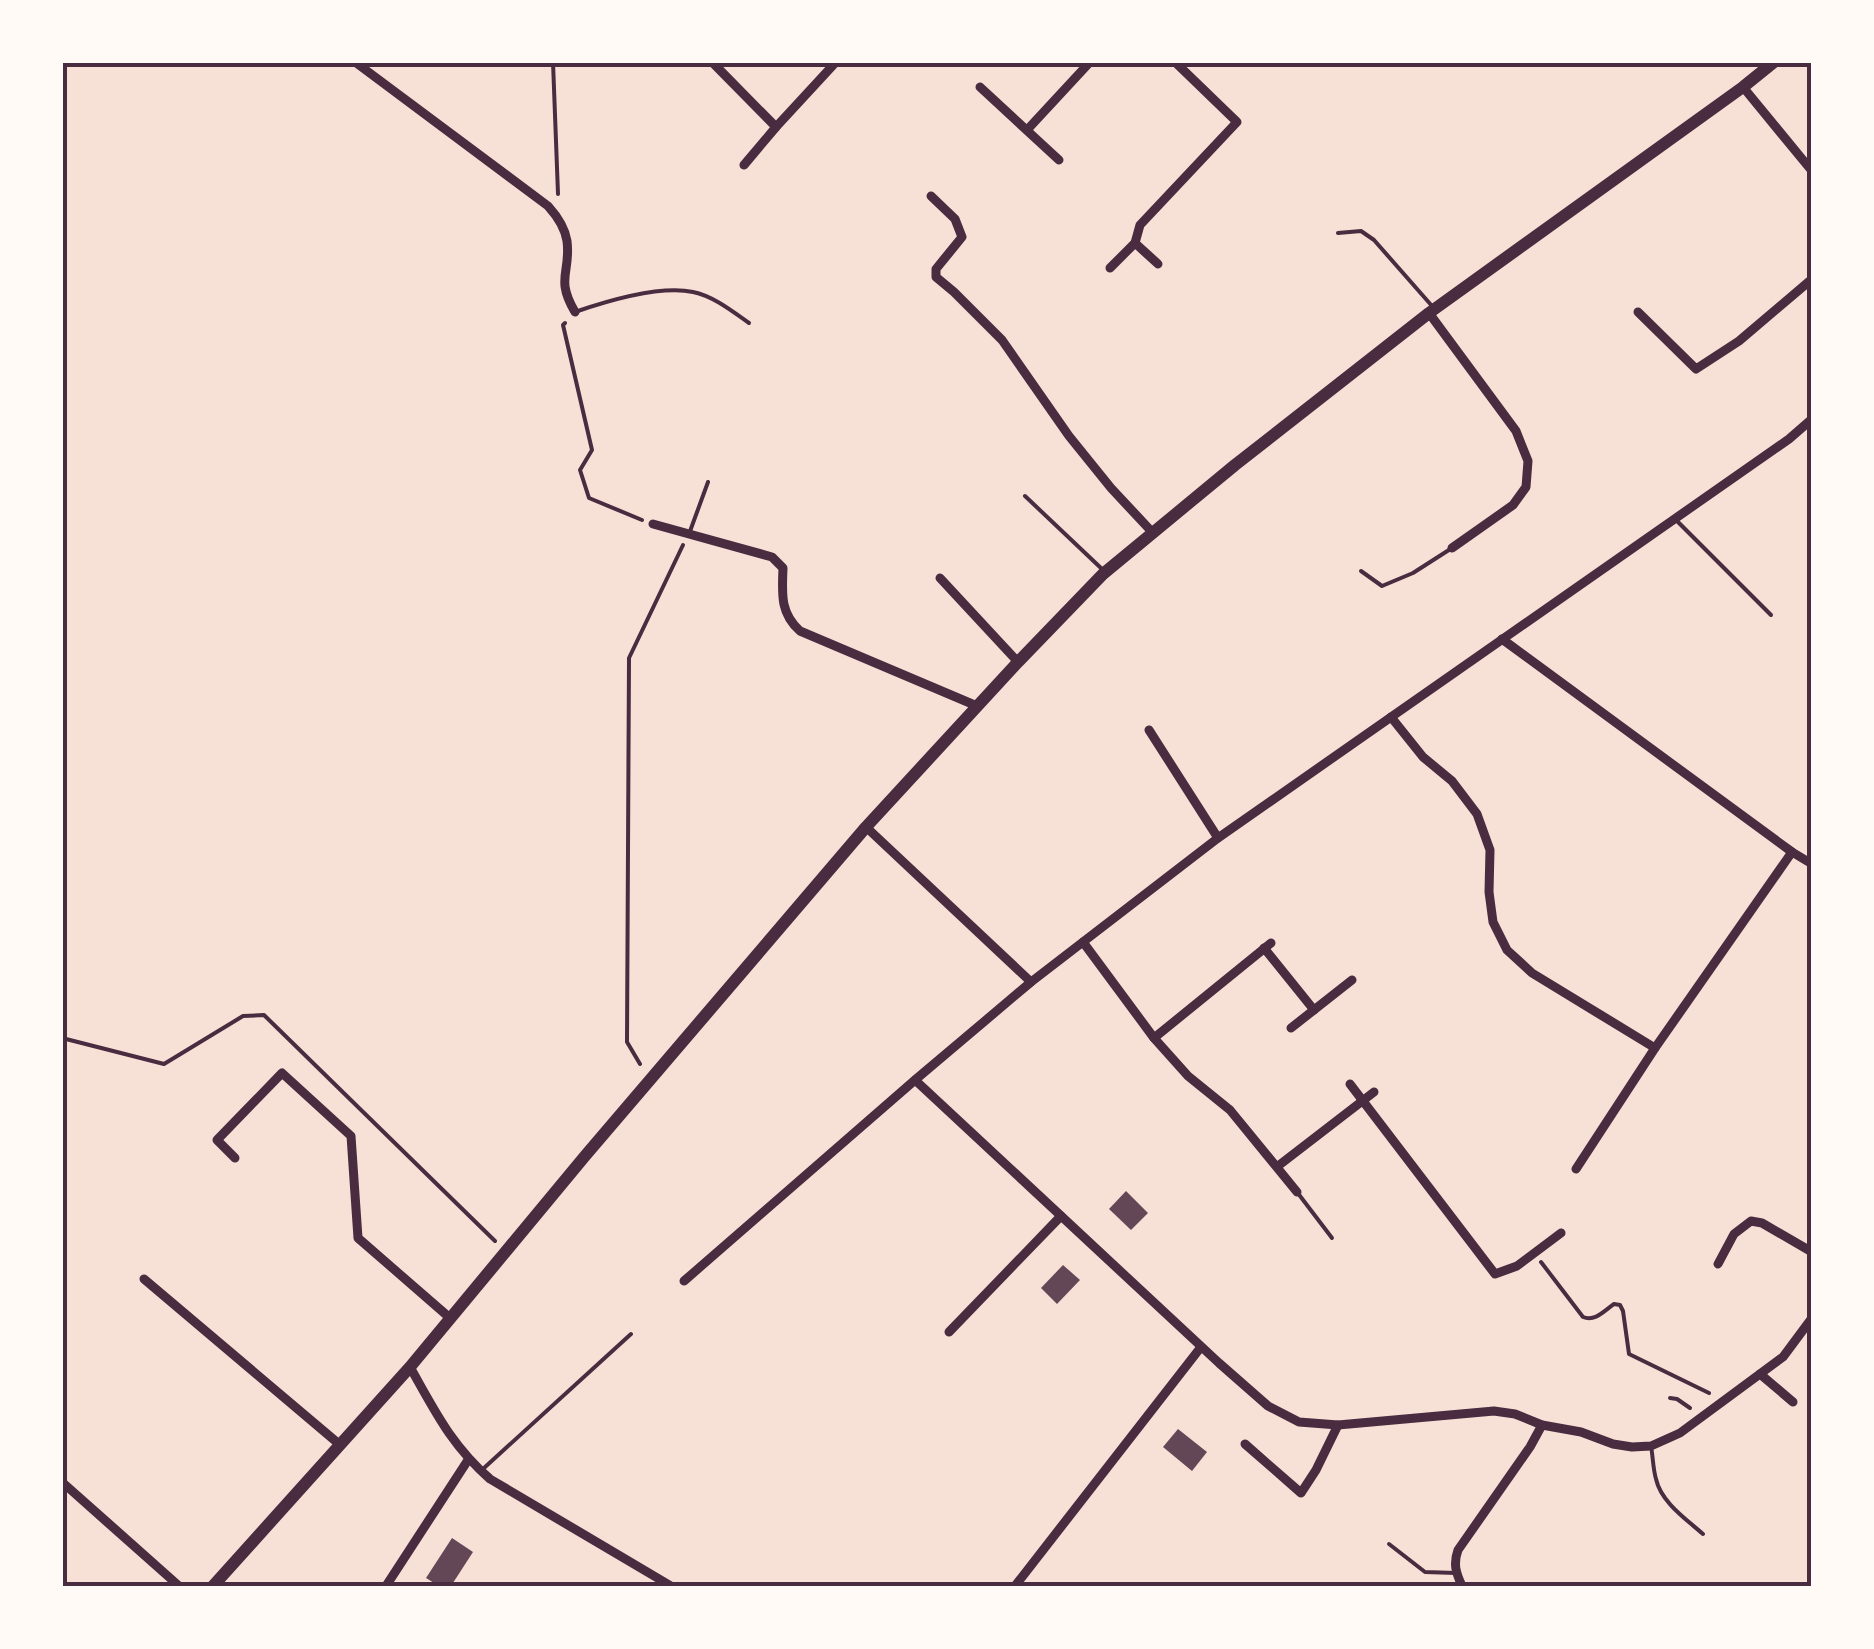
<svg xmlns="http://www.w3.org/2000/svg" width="1874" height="1649" font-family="Barlow,sans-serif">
  <rect width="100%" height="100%" fill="#f7e1d7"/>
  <g fill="#644757">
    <polygon points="1126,1191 1148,1213 1131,1230 1109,1209"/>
    <polygon points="1063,1265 1080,1280 1057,1304 1041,1288"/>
    <polygon points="1178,1429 1207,1452 1192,1471 1163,1447"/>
    <polygon points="452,1538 473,1552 451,1586 439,1586 426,1578"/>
  </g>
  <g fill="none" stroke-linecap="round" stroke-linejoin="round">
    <g stroke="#4a2c40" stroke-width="4">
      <polyline points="553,62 558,194"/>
      <polyline points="565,323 563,325 592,450 580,470 589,498 642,520"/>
      <polyline points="62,1038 164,1064 243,1016 264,1015 495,1241"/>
      <polyline points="640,1064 627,1042 629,658 683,545"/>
      <path d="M1541 1262 1583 1317C1595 1322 1604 1311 1614 1304L1620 1305 1623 1311 1629 1354 1709 1393"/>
      <polyline points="1670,1398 1677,1399 1690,1408"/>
    </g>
    <g stroke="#4a2c40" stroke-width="4">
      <polyline points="1338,233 1361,231 1374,240 1432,306"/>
      <path d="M575 312C607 301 659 285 693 292 713 296 732 311 749 323"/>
      <polyline points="1025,496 1102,569"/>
      <polyline points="1675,519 1771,615"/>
      <polyline points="689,534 708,482"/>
      <polyline points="1361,571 1382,586 1413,573 1452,548"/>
      <polyline points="1297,1192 1332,1238"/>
      <path d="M1651 1446C1653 1457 1653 1469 1656 1479 1661 1502 1686 1519 1703 1534"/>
      <polyline points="484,1468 631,1334"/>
      <polyline points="1389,1544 1425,1572 1456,1573"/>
    </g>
    <g stroke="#4a2c40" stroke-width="9">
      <path d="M355 62 548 206C557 216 565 228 567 241 571 273 555 278 575 312"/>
      <polyline points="712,62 776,127"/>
      <polyline points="980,87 1059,160"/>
      <polyline points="1743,87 1812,171"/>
      <polyline points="1027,130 1090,62"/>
      <polyline points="744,165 776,127 836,62"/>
      <polyline points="931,196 955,219 962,237 936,269 936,277 954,292 1002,340 1069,436 1111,488 1153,533"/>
      <polyline points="1135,243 1158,264"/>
      <polyline points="1110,268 1135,243 1140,225 1237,122 1175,62"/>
      <polyline points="1638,312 1696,369 1739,341 1812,279"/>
      <polyline points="1429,313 1516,431 1528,461 1526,487 1513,505 1452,548"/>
      <path d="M653 524 772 557 783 568C782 594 780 613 800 631L977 706"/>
      <polyline points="940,578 1018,662"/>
      <polyline points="1502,639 1792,852 1812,864"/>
      <polyline points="1391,717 1423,757 1452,781 1477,814 1490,850 1489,892 1493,922 1507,950 1532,973 1655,1048"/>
      <polyline points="1149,730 1218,838"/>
      <polyline points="866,827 1031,982"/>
      <polyline points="1083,942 1154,1038 1188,1076 1230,1110 1297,1192"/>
      <polyline points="1264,948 1314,1010"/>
      <polyline points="1291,1028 1352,980"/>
      <polyline points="1154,1038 1271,943"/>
      <polyline points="915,1080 1219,1363 1268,1406 1299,1422 1338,1425 1494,1411 1515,1414 1542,1425 1581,1432 1613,1444 1632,1447 1651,1446 1680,1433 1783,1357 1812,1318"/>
      <polyline points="1350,1084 1495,1274 1517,1266 1561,1233"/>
      <polyline points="235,1158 217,1140 282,1073 351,1136 358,1238 450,1318"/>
      <polyline points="1278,1166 1374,1092"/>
      <polyline points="1576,1169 1655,1048 1792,852"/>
      <polyline points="1718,1264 1734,1234 1751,1221 1762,1223 1812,1252"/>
      <polyline points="144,1279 339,1444"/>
      <polyline points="684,1281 915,1080 1031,982 1218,838 1789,439 1812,419"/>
      <polyline points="949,1332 1061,1216"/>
      <path d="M410 1367C435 1411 451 1445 490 1479L671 1586"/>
      <polyline points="1760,1374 1793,1402"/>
      <polyline points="1245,1444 1301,1493 1316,1470 1338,1425"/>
      <polyline points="62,1482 179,1586"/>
      <polyline points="386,1586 468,1460"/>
      <polyline points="1015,1586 1201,1347"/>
      <path d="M1462 1586C1456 1573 1453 1564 1458 1550L1530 1447 1542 1425"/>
    </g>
    <polyline stroke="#4a2c40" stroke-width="12" points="213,1586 410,1367 585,1156 866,827 1018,662 1103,574 1235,465 1429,313 1743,87 1774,62"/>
  </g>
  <rect width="1874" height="1649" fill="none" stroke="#fffaf5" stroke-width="130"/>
  <rect x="65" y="65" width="1744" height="1519" fill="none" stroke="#4a2c40" stroke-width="4"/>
</svg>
